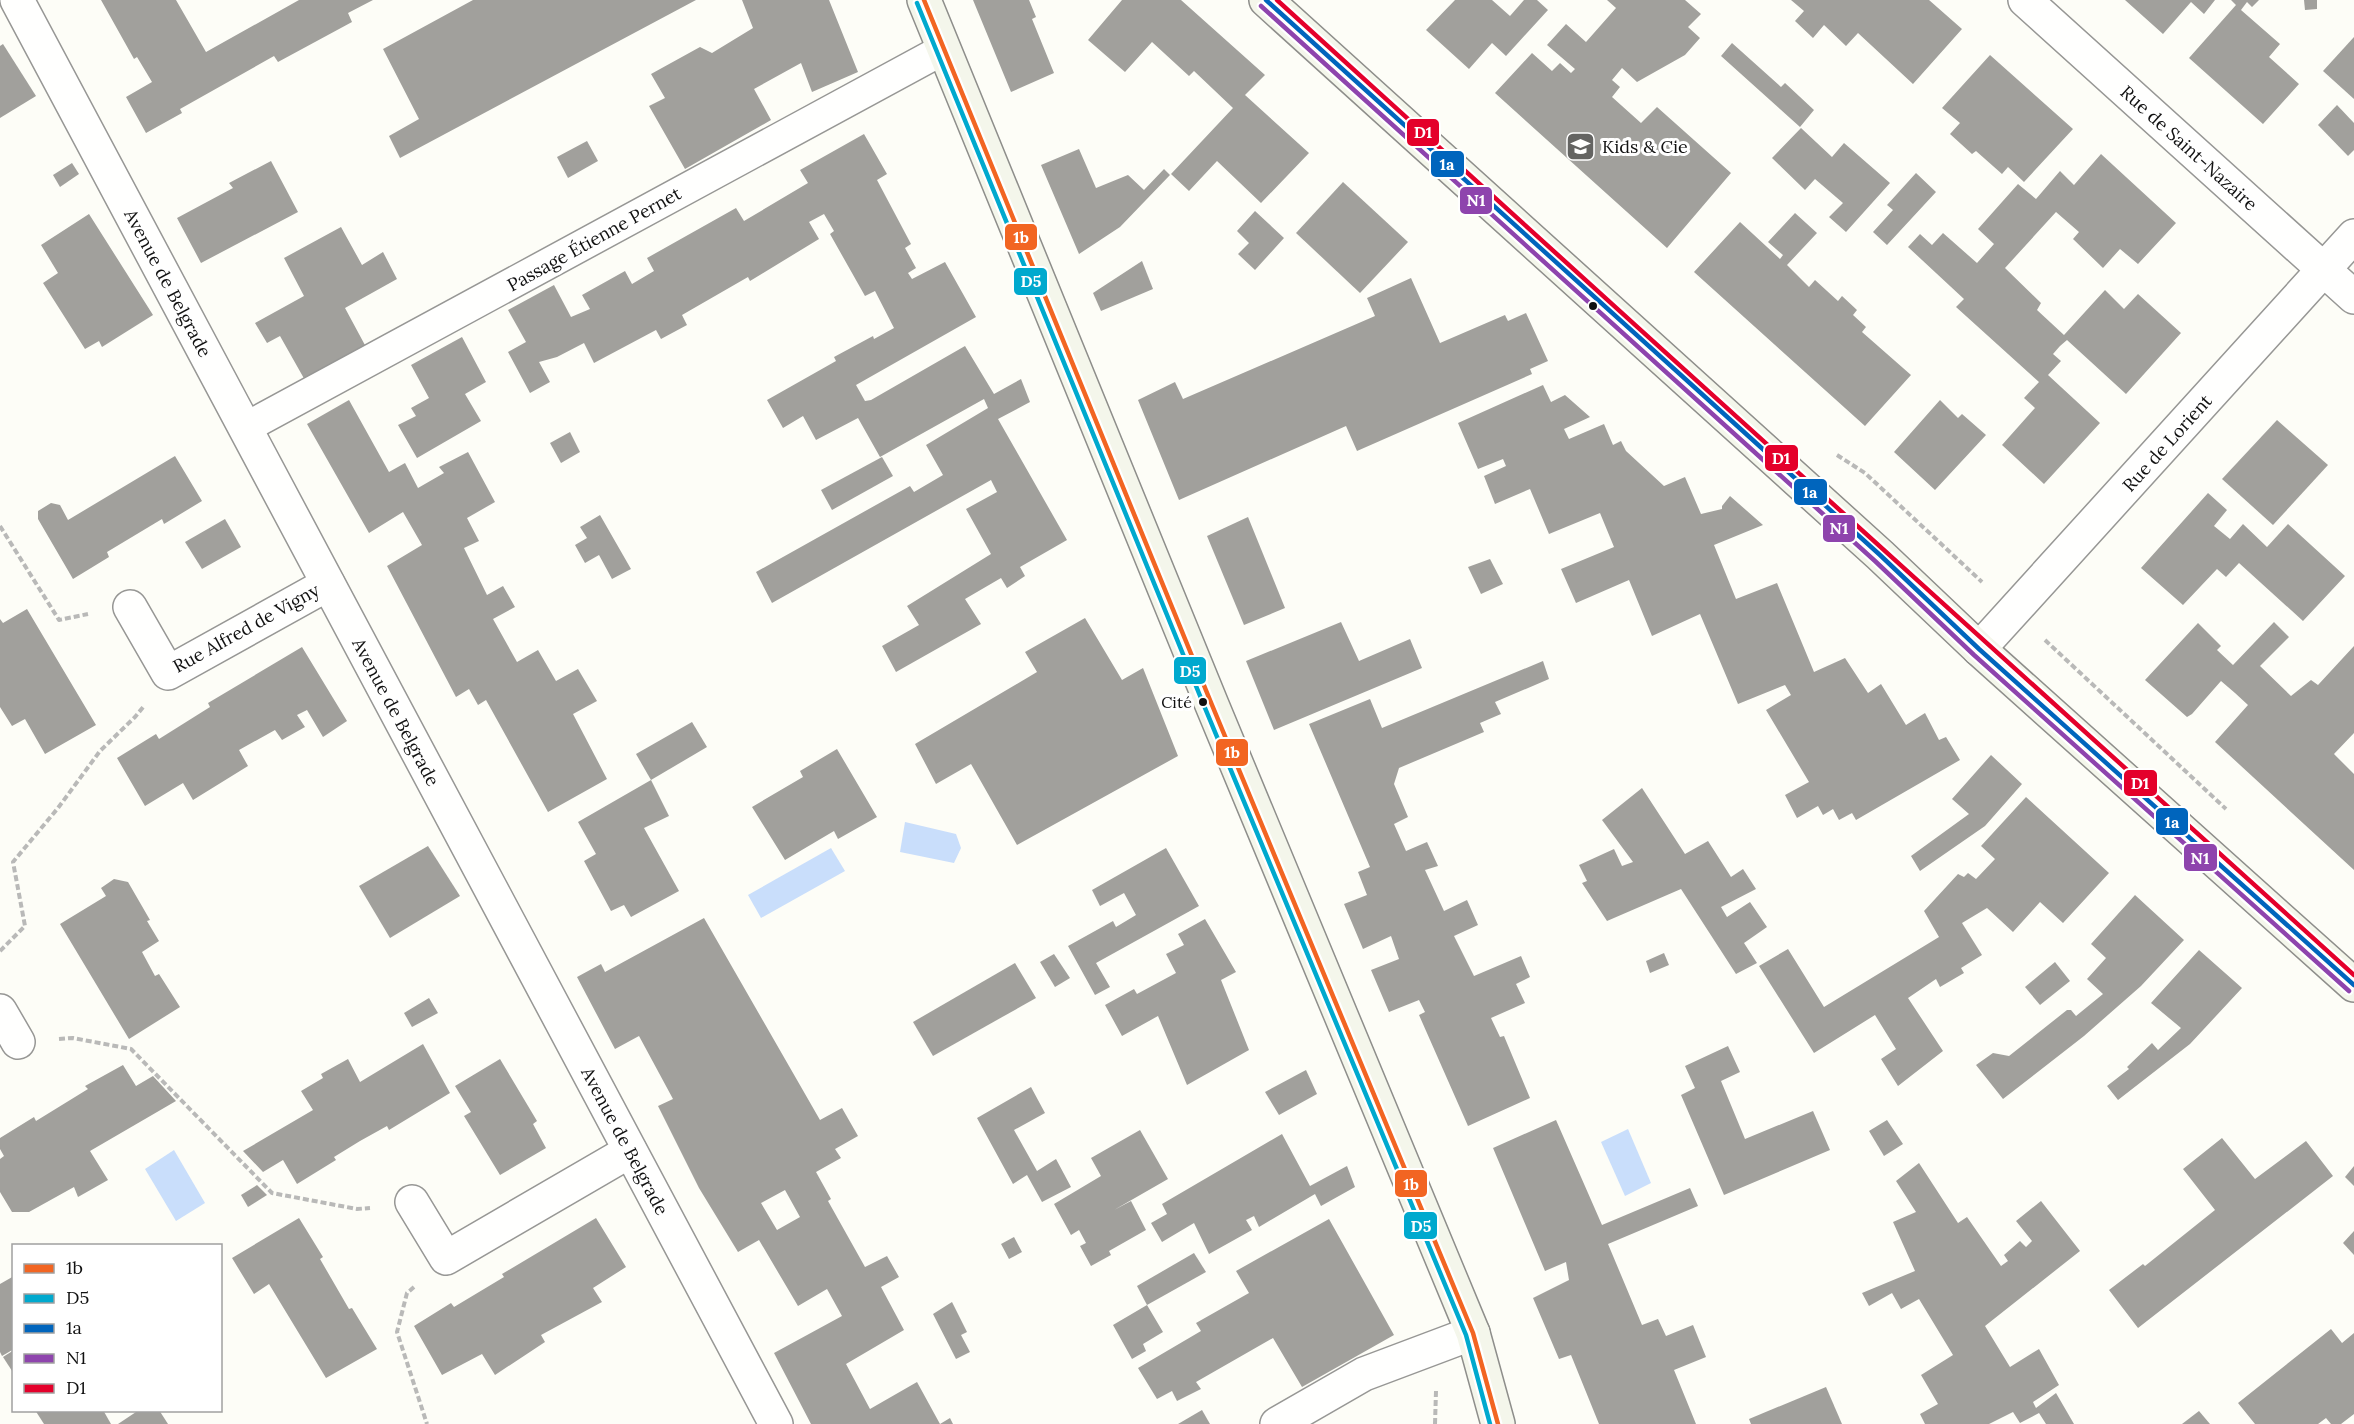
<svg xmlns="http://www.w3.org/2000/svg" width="2354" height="1424" font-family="Lora,serif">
  <rect width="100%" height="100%" fill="#fdfdf7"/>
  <g fill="#c9defb">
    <polygon points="905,822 956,834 961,848 954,863 900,852"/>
    <polygon points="831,848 845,871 761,918 748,895"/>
    <polygon points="1628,1129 1651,1183 1625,1196 1601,1142"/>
    <polygon points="174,1150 205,1203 176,1221 145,1169"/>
  </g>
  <g fill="#a1a09c" fill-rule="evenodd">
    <polygon points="101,0 176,0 206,52 299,0 373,0 348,13 352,22 278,62 274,56 180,109 182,113 146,133 126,97 152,82 137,57 134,59"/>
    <polygon points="473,0 696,0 400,158 389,136 419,119 383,49"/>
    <polygon points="742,0 829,0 858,72 812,92 801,63 754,89 771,120 685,169 649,106 665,98 651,74 700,47 712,53 753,28"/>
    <polygon points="973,0 1029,0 1036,17 1032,19 1054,73 1011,92"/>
    <polygon points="1122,0 1181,0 1265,75 1245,95 1309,153 1261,203 1217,161 1189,191 1171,174 1233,108 1194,71 1189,76 1152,42 1125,72 1088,40"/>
    <polygon points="1455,0 1492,0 1510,16 1524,0 1537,0 1548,10 1506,56 1492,43 1469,69 1426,30"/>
    <polygon points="1607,0 1685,0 1701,14 1688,27 1700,38 1685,55 1637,82 1622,68 1612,80 1620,87 1612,97 1641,123 1657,107 1731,173 1667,248 1495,93 1532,53 1552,71 1560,63 1571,73 1575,69 1547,45 1566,24 1586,42 1616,8"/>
    <polygon points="1791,0 1929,0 1962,29 1913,84 1858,33 1846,46 1824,25 1813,38 1795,21 1804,11"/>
    <polygon points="2125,0 2215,0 2204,14 2191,2 2163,34"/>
    <polygon points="2231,0 2259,0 2252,7 2247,2 2241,10 2280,44 2269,57 2299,84 2263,124 2189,58 2236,5"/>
    <polygon points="2304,0 2317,0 2317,9 2305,10"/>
    <polygon points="2354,37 2354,99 2323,71"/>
    <polygon points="1732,43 1781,87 1785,83 1814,110 1800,127 1721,56"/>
    <polygon points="3,44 36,96 0,118 0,46"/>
    <polygon points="1990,55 2073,129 2024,182 2008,167 2002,174 1976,151 1972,154 1950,134 1960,123 1942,108"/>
    <polygon points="2337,105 2354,123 2354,150 2348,156 2318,125"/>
    <polygon points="1801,128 1832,157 1844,143 1890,183 1846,232 1829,217 1843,203 1815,179 1805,190 1772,158"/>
    <polygon points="864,134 887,174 877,180 911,244 905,248 916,268 908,273 912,279 945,262 976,317 856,385 865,401 871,400 965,346 994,394 1021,379 1030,402 998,419 1067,540 1020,567 1025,576 1007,588 1001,578 965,599 981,624 896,672 882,646 919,625 907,606 991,554 966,509 997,492 991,480 772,603 756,572 910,486 914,492 943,475 926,445 988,408 984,399 880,457 858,418 816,440 803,416 783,428 767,400 836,361 834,357 873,336 874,339 894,328 875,291 865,296 830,234 834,231 824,214 809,222 819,239 750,281 748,277 682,315 687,325 661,339 656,330 594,363 584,343 557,357 539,362 550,382 530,393 508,352 526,342 508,310 554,285 571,317 590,309 582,295 625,271 632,284 654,271 647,258 736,208 744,221 808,183 800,170"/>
    <polygon points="587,141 598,161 568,178 557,157"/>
    <polygon points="1079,149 1096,188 1128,175 1144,190 1164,169 1170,175 1120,227 1079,254 1041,165"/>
    <polygon points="2101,154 2176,223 2138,264 2120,249 2103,268 2073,239 2079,232 2056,212 2005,268 2041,303 2037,310 2064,335 2105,290 2124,309 2138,294 2181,333 2126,394 2067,340 2060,346 2053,354 2061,361 2048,375 2100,423 2044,484 2002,445 2035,408 2024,398 2039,382 1956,307 1964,299 1908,247 1920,234 1932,245 1943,233 1977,263 1994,244 1978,229 2018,184 2036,199 2060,171 2074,185"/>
    <polygon points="271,161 298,212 201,263 177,218 233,188 229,183"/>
    <polygon points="72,163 79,174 60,187 53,175"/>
    <polygon points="1916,173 1936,192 1887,245 1873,232 1893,210 1887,205"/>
    <polygon points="1343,182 1408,242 1360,293 1296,233"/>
    <polygon points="1255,211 1284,238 1255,270 1238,254 1249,243 1237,231"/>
    <polygon points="1795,213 1817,233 1787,265 1809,287 1815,280 1838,301 1842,296 1857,310 1853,315 1866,327 1862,332 1911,375 1865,426 1694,272 1740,222 1780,259 1783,255 1768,242"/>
    <polygon points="89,214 153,315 102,347 99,341 85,349 43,283 58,273 41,245"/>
    <polygon points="341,227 362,265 383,252 397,279 345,308 366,347 306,382 280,336 267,343 255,323 304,296 284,258"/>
    <polygon points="1142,261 1153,289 1101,311 1093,293"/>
    <polygon points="1411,278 1440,343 1505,315 1508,321 1526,313 1548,361 1530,369 1532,374 1357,451 1346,426 1179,500 1138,400 1175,382 1183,399 1375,316 1367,298"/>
    <polygon points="462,337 486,382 465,394 481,421 417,458 398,425 416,416 411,408 429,398 411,365"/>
    <polygon points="1543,385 1551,402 1565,395 1590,417 1564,429 1569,439 1604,424 1613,445 1621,441 1626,451 1664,486 1685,477 1701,514 1722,509 1722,506 1730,496 1763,525 1714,545 1736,599 1777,583 1814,672 1845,658 1868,693 1881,684 1906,725 1925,713 1939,740 1946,737 1960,760 1856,820 1852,813 1839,820 1833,809 1823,815 1818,806 1797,818 1785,795 1809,782 1766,710 1791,695 1785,685 1738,704 1700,614 1652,636 1629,580 1576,603 1561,569 1614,547 1600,513 1549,534 1530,489 1495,504 1484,476 1506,466 1503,459 1478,469 1458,423"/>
    <polygon points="349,400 389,472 405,463 418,488 444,473 439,467 468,452 495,502 467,518 479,541 464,548 487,595 503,586 515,607 493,619 517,662 538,650 556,681 578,669 597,701 573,714 607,779 548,812 486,700 478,705 469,689 456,697 387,566 422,545 403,512 369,533 307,424"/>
    <polygon points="1940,400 1958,418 1962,414 1986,435 1935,490 1894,452"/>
    <polygon points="2277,420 2328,465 2273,525 2222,479"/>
    <polygon points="570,432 580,452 561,463 550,443"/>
    <polygon points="175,456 202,501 164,524 162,519 107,552 109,557 73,579 38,519 38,511 51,503 60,505 68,520"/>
    <polygon points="882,457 893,476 832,510 821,490"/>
    <polygon points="2208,493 2227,510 2214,526 2230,539 2243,524 2267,547 2288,524 2345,576 2303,621 2239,563 2226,577 2217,569 2183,605 2141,568"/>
    <polygon points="600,515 631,569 612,579 599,555 585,563 575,545 587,538 580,527"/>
    <polygon points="1248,517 1285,608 1244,625 1207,536"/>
    <polygon points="225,519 241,547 202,569 185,542"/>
    <polygon points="1490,559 1503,584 1481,594 1468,567"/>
    <polygon points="27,609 96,725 45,754 25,719 12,726 0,707 0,619 3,623"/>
    <polygon points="1085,618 1122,680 1143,668 1178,756 1017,845 971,764 936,784 915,744 1037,672 1025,652"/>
    <polygon points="1341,622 1359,661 1410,639 1422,668 1274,730 1246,661"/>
    <polygon points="2274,622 2289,637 2260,666 2291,696 2311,680 2318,685 2354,646 2354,733 2334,754 2354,774 2354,870 2215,742 2248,705 2235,693 2221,681 2192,714 2187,717 2145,680 2198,623 2221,646 2217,650 2233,665"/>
    <polygon points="302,647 347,721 323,737 307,710 297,715 305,727 282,740 275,730 239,750 248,766 193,800 183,783 145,806 117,758 156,734 159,739 210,707 208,703"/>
    <polygon points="1543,661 1549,679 1495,702 1501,714 1480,723 1484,732 1399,768 1394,784 1408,817 1394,824 1406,851 1427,842 1438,866 1425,870 1444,911 1467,900 1478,925 1454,936 1474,976 1521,956 1530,977 1516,984 1525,1003 1491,1018 1500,1037 1504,1036 1530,1098 1468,1126 1419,1015 1425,1012 1419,1000 1389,1012 1371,970 1399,959 1391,936 1363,949 1344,904 1367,895 1358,872 1370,867 1309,724 1370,699 1382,728"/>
    <polygon points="692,722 707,747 651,780 636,754"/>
    <polygon points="837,749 877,817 838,839 834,831 785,860 752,807 803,777 800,771"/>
    <polygon points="1991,755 2022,784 1985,826 1920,871 1911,856 1969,814 1952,799"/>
    <polygon points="651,780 669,816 644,828 679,891 631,917 624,905 611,911 584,861 596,854 578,822"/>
    <polygon points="1642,788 1685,854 1708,841 1731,877 1743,869 1756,889 1721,907 1727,917 1750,902 1767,927 1744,943 1757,963 1736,974 1681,889 1607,921 1582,883 1587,881 1579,865 1614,849 1622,866 1633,862 1602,820"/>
    <polygon points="2026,797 2109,873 2063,923 2040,902 2013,932 1987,908 1962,923 1982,955 1961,968 1964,973 1940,987 1936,979 1908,998 1943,1051 1898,1086 1881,1059 1896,1049 1875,1015 1814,1053 1759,966 1788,949 1824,1007 1939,937 1924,911 1958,874 1964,877 1968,873 1976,879 1995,859 1981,846"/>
    <polygon points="428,846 460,896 390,938 359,886"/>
    <polygon points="1166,848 1199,906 1096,963 1110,987 1095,995 1068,946 1113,921 1116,927 1136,915 1124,893 1100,906 1092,890"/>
    <polygon points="114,879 128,882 150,920 147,921 159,941 142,952 155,976 159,974 180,1007 129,1039 60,924 106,896 101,888"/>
    <polygon points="2135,895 2184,940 2141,986 2084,1036 2003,1099 1976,1065 1993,1053 2009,1056 2067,1010 2071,1010 2076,1016 2103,994 2087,979 2106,958 2091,944"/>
    <path d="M704 918 820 1120 842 1108 858 1136 835 1149 841 1158 816 1172 831 1199 828 1201 865 1267 887 1256 899 1277 881 1287 904 1330 846 1364 870 1409 917 1382 940 1424 950 1418 953 1424H811L774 1353 842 1316 827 1289 798 1306 759 1240 738 1252 699 1188 658 1106 673 1099 639 1036 615 1049 577 977 601 964 605 972ZM785 1190 800 1217 777 1230 761 1203Z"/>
    <polygon points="1205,919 1236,972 1221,980 1249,1050 1187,1085 1158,1016 1122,1036 1105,1005 1134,989 1137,994 1176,973 1166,954 1184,945 1178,934"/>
    <polygon points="2199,950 2242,988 2190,1044 2118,1100 2107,1086 2129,1069 2127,1067 2152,1043 2158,1050 2181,1028 2151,1003"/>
    <polygon points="1664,953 1669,965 1650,973 1646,961"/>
    <polygon points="1054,954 1070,978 1055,987 1040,962"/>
    <polygon points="2055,962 2070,981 2040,1005 2025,987"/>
    <polygon points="1015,963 1036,998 933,1056 913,1022"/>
    <polygon points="429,998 438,1013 412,1027 404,1013"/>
    <polygon points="423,1044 450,1093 389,1130 387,1126 360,1141 334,1157 336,1160 297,1184 283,1160 263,1172 243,1151 313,1110 301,1091 323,1078 321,1074 348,1059 360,1082"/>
    <polygon points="1728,1046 1740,1072 1721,1081 1745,1139 1813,1111 1830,1150 1724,1195 1681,1095 1695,1088 1685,1066"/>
    <polygon points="500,1059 537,1121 533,1124 546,1148 500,1175 464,1116 471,1112 455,1086"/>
    <polygon points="123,1065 136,1086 153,1076 176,1101 90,1151 108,1180 78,1197 74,1187 29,1212 12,1212 0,1192 0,1159 4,1156 0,1149 0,1138 34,1117 36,1121 88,1089 85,1086"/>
    <polygon points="1306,1070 1317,1094 1279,1115 1265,1092"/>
    <polygon points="1031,1087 1045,1113 1014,1130 1037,1171 1056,1159 1071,1187 1042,1202 1027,1175 1013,1184 977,1118"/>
    <polygon points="1556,1120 1602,1225 1690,1188 1698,1206 1608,1244 1642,1325 1658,1319 1666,1336 1693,1325 1706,1357 1674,1370 1696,1424 1599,1424 1571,1355 1559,1359 1533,1298 1569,1280 1566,1262 1545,1271 1493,1148"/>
    <polygon points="1887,1120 1903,1144 1884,1156 1869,1131"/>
    <polygon points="1140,1130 1168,1179 1114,1210 1131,1201 1146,1230 1109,1251 1111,1255 1091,1266 1080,1246 1086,1243 1079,1230 1071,1235 1054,1204 1101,1176 1091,1158"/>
    <polygon points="1282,1134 1310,1186 1347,1166 1355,1187 1321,1206 1315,1194 1259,1227 1254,1216 1246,1220 1252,1230 1209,1254 1194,1223 1162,1242 1151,1223 1167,1214 1162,1204"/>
    <polygon points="2222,1138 2255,1179 2306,1141 2333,1176 2138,1328 2109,1290 2143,1264 2145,1266 2215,1210 2183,1169"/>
    <polygon points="1919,1163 1958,1223 1967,1217 2001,1266 2008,1261 2004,1255 2020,1241 2026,1247 2032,1241 2016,1221 2041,1201 2080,1251 1985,1326 2010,1367 2039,1349 2059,1385 2033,1402 2036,1408 2056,1393 2074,1424 2046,1424 2039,1413 2020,1423 2013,1412 1989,1424 1925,1424 1920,1414 1938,1404 1921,1375 1953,1355 1919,1299 1901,1309 1892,1293 1869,1306 1862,1293 1915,1271 1893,1222 1916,1212 1896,1181"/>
    <polygon points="2354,1166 2354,1186 2345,1177"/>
    <polygon points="257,1185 267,1195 248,1207 241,1195"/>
    <polygon points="299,1218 323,1257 320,1259 349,1309 352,1308 377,1349 326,1378 269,1284 254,1294 232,1258"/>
    <polygon points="596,1218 626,1267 593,1288 602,1302 541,1335 545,1342 495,1375 482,1354 442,1375 414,1326 451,1303 454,1307 504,1277 502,1274"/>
    <polygon points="1329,1219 1394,1335 1302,1387 1273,1338 1196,1382 1201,1389 1177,1401 1172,1391 1157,1399 1138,1368 1201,1331 1196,1323 1249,1293 1236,1271"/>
    <polygon points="2354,1231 2354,1255 2343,1243"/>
    <polygon points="1014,1237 1022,1252 1009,1259 1001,1244"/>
    <polygon points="1194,1253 1206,1272 1147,1305 1137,1286"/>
    <polygon points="14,1276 14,1349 2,1356 0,1352 0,1284"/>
    <polygon points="952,1302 967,1332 961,1335 970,1352 956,1359 933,1314"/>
    <polygon points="1147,1305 1163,1332 1143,1344 1146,1351 1132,1359 1113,1325"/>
    <polygon points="2331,1329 2342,1343 2354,1333 2354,1414 2341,1424 2331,1424 2326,1418 2318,1424 2255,1424 2238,1403"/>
    <polygon points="14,1350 14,1374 3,1357"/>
    <polygon points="1826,1387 1842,1424 1751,1424 1749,1419"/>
    <polygon points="35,1410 103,1410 111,1424 44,1424"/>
    <polygon points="139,1410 159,1410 168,1424 118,1424"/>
    <polygon points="1202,1410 1210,1424 1178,1424"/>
    <polygon points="2199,1411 2210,1424 2182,1424"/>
  </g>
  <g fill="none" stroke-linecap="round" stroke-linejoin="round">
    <defs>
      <polyline id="lane" points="245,428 944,49"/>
      <g id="street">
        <polyline points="17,0 776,1424"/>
        <polyline points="2025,0 2354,297"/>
        <polyline points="130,607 168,673 328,584"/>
        <polyline points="1979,649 2354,236"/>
        <polyline points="0,1011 18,1042"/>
        <polyline points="412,1202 446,1258 630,1151"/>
        <polyline points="1277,1424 1364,1374 1473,1333"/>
      </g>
      <g id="secondary">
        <polyline points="924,0 1212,705 1473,1333 1498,1424"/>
        <polyline points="1266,0 1880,555 1979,649 2354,985"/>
      </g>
    </defs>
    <use href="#lane" stroke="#979795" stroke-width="33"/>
    <use href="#street" stroke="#979795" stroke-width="36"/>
    <use href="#secondary" stroke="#8e8e8b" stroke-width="36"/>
    <g stroke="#b9b9b8" stroke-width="4" stroke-dasharray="6 3" stroke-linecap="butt">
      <polyline points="1837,455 1865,473 1982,582"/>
      <polyline points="0,526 59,620 88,614"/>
      <polyline points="2045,640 2226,809"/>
      <polyline points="0,951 25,926 13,862 58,808 100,751 135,717 144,706"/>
      <polyline points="59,1039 73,1038 131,1049 272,1193 357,1209 370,1208"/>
      <polyline points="414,1287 407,1293 397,1332 427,1424"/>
      <polyline points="1435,1424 1436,1391"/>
    </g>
    <use href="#lane" stroke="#fffffe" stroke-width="30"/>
    <use href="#street" stroke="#fffffe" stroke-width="33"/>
    <use href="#secondary" stroke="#f4f6eb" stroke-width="33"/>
    <defs>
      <polyline id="bus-1" points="924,0 1212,705 1473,1333 1498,1424"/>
      <polyline id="bus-2" points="917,3 1205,708 1466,1335 1490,1424"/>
      <polyline id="bus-3" points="1266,0 1880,555 1979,649 2354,985"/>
      <polyline id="bus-4" points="1261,6 1875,561 1974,655 2349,991"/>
      <path id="bus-5" d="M1277 0C1636 325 1993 652 2354 975"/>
    </defs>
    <use href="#bus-1" stroke="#fff" stroke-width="9"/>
    <use href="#bus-2" stroke="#fff" stroke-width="9"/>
    <use href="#bus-3" stroke="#fff" stroke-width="9"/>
    <use href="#bus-4" stroke="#fff" stroke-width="9"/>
    <use href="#bus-5" stroke="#fff" stroke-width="9"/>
    <use href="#bus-1" stroke="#f26522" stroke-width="4.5"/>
    <use href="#bus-2" stroke="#00a9ce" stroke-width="4.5"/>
    <use href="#bus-3" stroke="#0065bd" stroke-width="4.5"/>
    <use href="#bus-4" stroke="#8e44ad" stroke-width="4.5"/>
    <use href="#bus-5" stroke="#e4002b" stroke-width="4.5"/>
  </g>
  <defs>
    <symbol id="school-square" viewBox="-11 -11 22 22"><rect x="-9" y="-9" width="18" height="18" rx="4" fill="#646462" stroke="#fff"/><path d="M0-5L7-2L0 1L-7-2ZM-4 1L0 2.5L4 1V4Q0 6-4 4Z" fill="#fff"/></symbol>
  </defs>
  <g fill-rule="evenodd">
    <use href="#school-square" x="1564" y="130" width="33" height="33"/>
  </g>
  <g fill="#111" stroke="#fff" stroke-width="2">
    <circle cx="1593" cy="306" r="5"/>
    <circle cx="1203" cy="702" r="5"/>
  </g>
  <g text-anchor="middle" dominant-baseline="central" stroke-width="6" stroke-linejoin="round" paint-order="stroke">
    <g font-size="16" fill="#111" stroke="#fff" text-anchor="end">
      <text x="1192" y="702">Cité</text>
    </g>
    <g font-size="18" fill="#111" stroke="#fff" text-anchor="start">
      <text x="1602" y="146">Kids &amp; Cie</text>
    </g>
    <g font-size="18" fill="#111" stroke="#fff">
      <text transform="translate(2189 148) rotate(42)">Rue de Saint-Nazaire</text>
      <text transform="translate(594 239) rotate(-29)">Passage Étienne Pernet</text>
      <text transform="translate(168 283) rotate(62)">Avenue de Belgrade</text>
      <text transform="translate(2167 443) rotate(-48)">Rue de Lorient</text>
      <text transform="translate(246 628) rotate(-29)">Rue Alfred de Vigny</text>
      <text transform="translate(396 712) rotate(62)">Avenue de Belgrade</text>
      <text transform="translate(625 1141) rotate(62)">Avenue de Belgrade</text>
    </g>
  </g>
  <g stroke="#fff" stroke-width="2">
    <rect x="1406" y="118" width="34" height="29" rx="6" fill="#e4002b"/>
    <rect x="1430" y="150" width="35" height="28" rx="6" fill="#0065bd"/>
    <rect x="1459" y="186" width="34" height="29" rx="6" fill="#8e44ad"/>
    <rect x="1004" y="223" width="34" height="28" rx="6" fill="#f26522"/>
    <rect x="1013" y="267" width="35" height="29" rx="6" fill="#00a9ce"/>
    <rect x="1764" y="444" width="35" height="28" rx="6" fill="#e4002b"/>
    <rect x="1793" y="478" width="35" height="28" rx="6" fill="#0065bd"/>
    <rect x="1822" y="514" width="34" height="29" rx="6" fill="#8e44ad"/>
    <rect x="1173" y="656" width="34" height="29" rx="6" fill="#00a9ce"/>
    <rect x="1215" y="738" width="34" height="29" rx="6" fill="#f26522"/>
    <rect x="2123" y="769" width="35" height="28" rx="6" fill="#e4002b"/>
    <rect x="2155" y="807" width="34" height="29" rx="6" fill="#0065bd"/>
    <rect x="2183" y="843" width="35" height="29" rx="6" fill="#8e44ad"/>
    <rect x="1394" y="1169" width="34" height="29" rx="6" fill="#f26522"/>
    <rect x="1403" y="1211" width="35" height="29" rx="6" fill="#00a9ce"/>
  </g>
  <g font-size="16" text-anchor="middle" font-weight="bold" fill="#fff">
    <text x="1423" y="138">D1</text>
    <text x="1447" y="170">1a</text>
    <text x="1476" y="206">N1</text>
    <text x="1021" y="243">1b</text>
    <text x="1031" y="287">D5</text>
    <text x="1781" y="464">D1</text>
    <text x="1810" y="498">1a</text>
    <text x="1839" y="534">N1</text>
    <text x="1190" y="677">D5</text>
    <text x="1232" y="758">1b</text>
    <text x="2140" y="789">D1</text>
    <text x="2172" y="828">1a</text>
    <text x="2200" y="864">N1</text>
    <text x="1411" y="1190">1b</text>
    <text x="1421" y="1232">D5</text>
  </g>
  <rect x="12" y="1244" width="210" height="168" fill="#ffffff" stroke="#a0a0a0" stroke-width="1.5"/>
  <rect x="24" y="1264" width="30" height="9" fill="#f26522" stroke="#a0a0a0" stroke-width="1.5"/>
  <text x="66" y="1274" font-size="18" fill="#111111">1b</text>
  <rect x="24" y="1294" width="30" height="9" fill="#00a9ce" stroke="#a0a0a0" stroke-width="1.5"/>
  <text x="66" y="1304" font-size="18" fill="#111111">D5</text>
  <rect x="24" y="1324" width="30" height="9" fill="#0065bd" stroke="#a0a0a0" stroke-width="1.5"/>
  <text x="66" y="1334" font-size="18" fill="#111111">1a</text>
  <rect x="24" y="1354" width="30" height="9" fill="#8e44ad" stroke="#a0a0a0" stroke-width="1.5"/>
  <text x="66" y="1364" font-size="18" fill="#111111">N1</text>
  <rect x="24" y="1384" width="30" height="9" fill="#e4002b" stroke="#a0a0a0" stroke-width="1.5"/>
  <text x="66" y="1394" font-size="18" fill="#111111">D1</text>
</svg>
